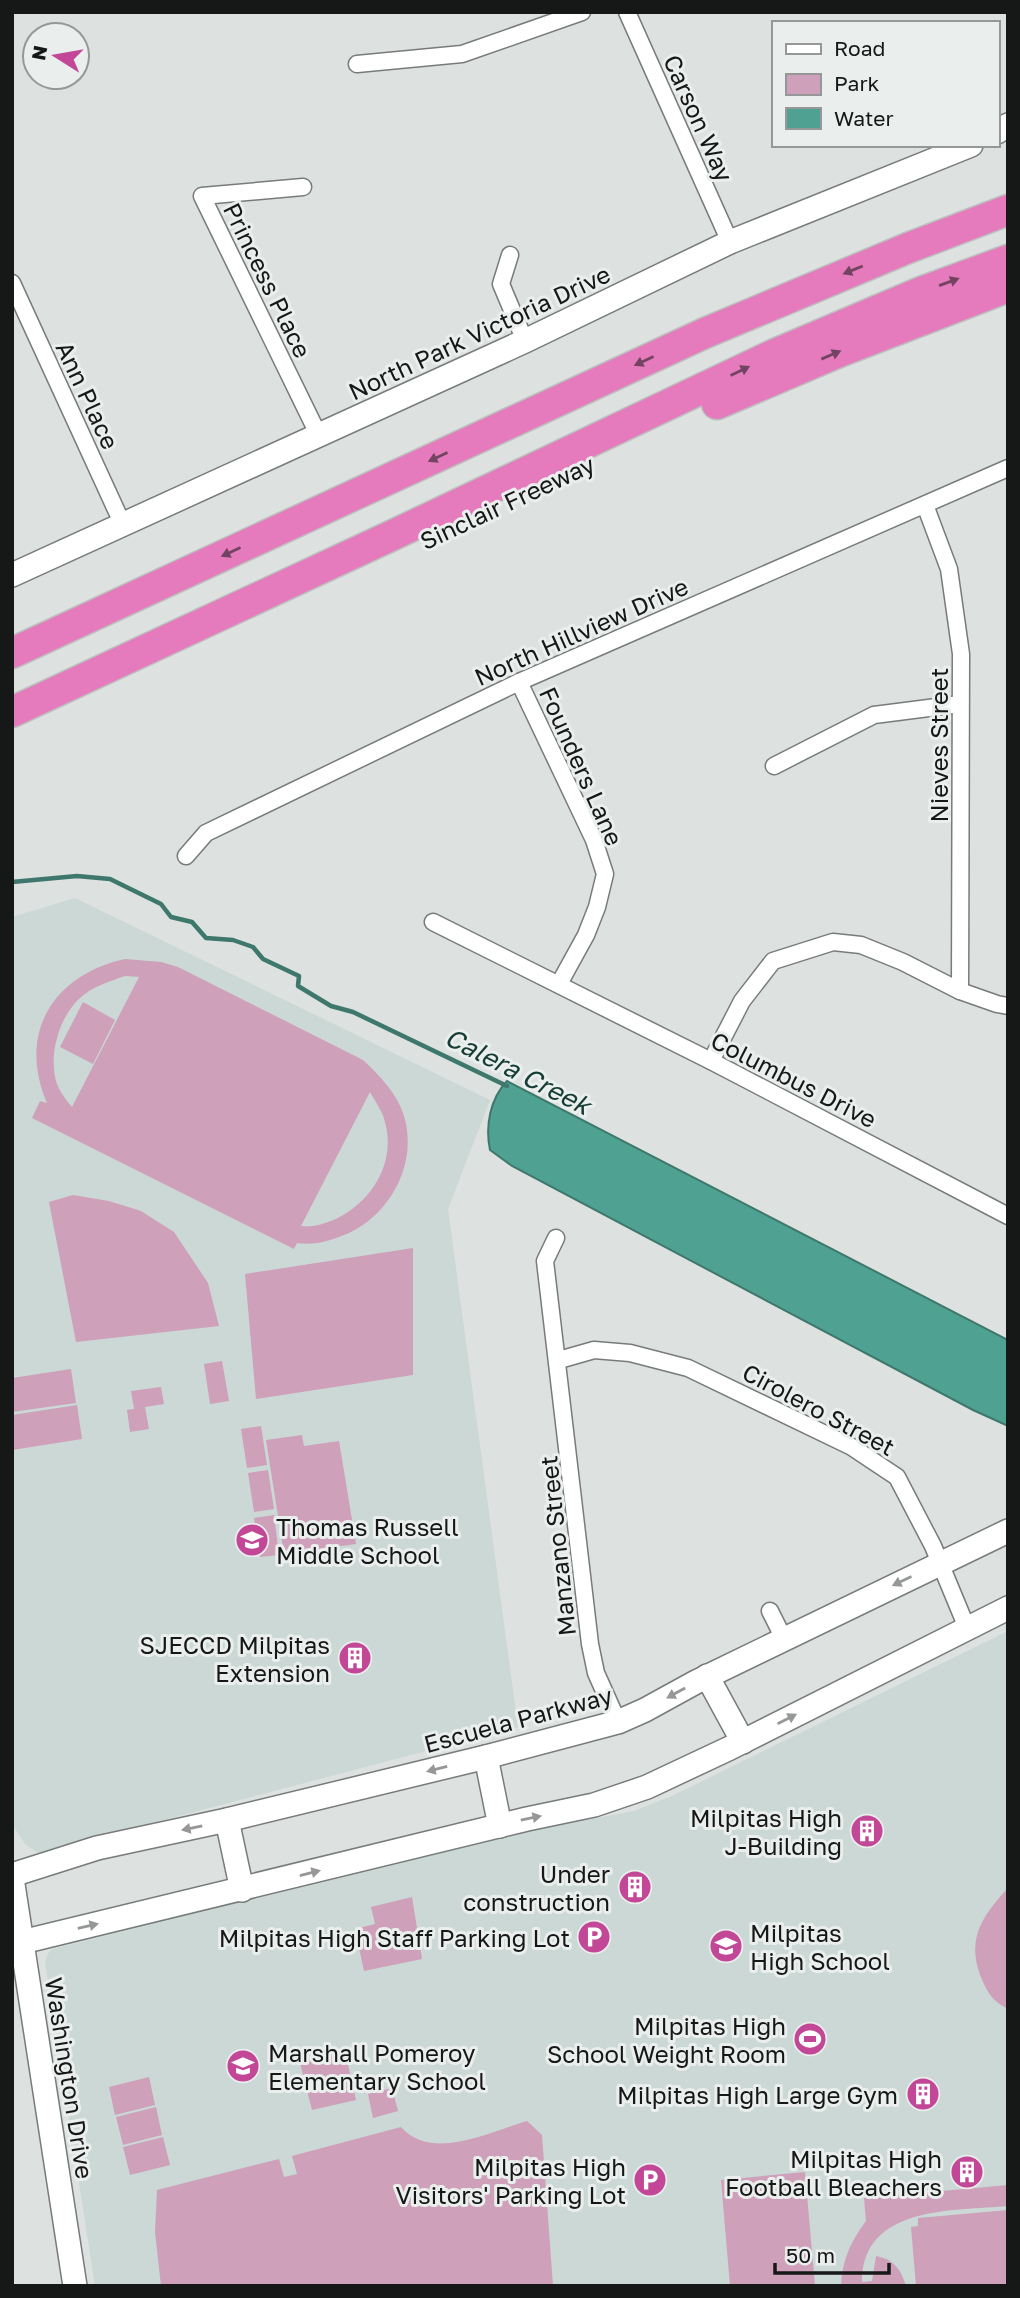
<svg xmlns="http://www.w3.org/2000/svg" width="1020" height="2298" font-family="'Golos Text',sans-serif">
  <rect width="100%" height="100%" fill="#dde1e0"/>
  <g fill="#cbd8d5">
    <polygon points="75,898 490,1100 448,1209 518,1727 38,1853 25,1844 12,1824 12,917"/>
    <polygon points="1008,1631 1008,2286 95,2286 45,1962 49,1952 53,1949 514,1834 634,1811 674,1795"/>
  </g>
  <g fill="#cea0ba" fill-rule="evenodd">
    <path d="M125 959 161 962 178 967 363 1060C380 1076 397 1093 404 1116 418 1163 391 1213 349 1233 333 1240 314 1246 297 1243L294 1249 32 1118 40 1101 47 1103C17 1033 53 975 125 959ZM125 976 139 977 72 1107C67 1101 60 1092 57 1084 47 1055 60 1012 85 994 97 985 111 981 125 976ZM370 1092C375 1101 383 1112 385 1122 396 1162 373 1200 338 1218 327 1223 313 1228 301 1226Z"/>
    <polygon points="83,1002 115,1020 93,1064 60,1047"/>
    <polygon points="73,1195 109,1201 141,1211 174,1232 208,1283 219,1326 76,1342 49,1202"/>
    <polygon points="413,1248 413,1375 256,1399 245,1274"/>
    <polygon points="222,1361 229,1401 210,1404 204,1364"/>
    <polygon points="71,1369 76,1403 12,1412 12,1378"/>
    <polygon points="161,1387 164,1404 145,1407 149,1429 130,1432 127,1410 134,1409 131,1391"/>
    <polygon points="77,1405 82,1439 12,1450 12,1415"/>
    <polygon points="261,1426 267,1465 247,1468 241,1429"/>
    <polygon points="302,1435 304,1446 339,1441 356,1544 284,1554 266,1440"/>
    <polygon points="268,1470 274,1509 254,1512 248,1473"/>
    <polygon points="274,1515 279,1555 260,1557 254,1518"/>
    <path d="M1008 1888V2009C994 2002 989 1995 983 1982 965 1942 980 1918 1008 1888Z"/>
    <polygon points="412,1897 422,1959 364,1971 355,1929 375,1924 371,1907"/>
    <polygon points="345,2052 356,2100 312,2110 300,2063"/>
    <polygon points="149,2077 155,2105 115,2115 109,2087"/>
    <polygon points="392,2088 398,2111 373,2118 368,2094"/>
    <polygon points="156,2107 162,2135 123,2145 116,2117"/>
    <path d="M527 2121 542 2135 553 2286H161L155 2232 157 2190 279 2159 284 2177 297 2174 292 2156 401 2127C432 2162 489 2132 527 2121Z"/>
    <polygon points="163,2137 170,2165 130,2175 123,2147"/>
    <polygon points="805,2172 815,2286 730,2286 721,2180"/>
    <path d="M1008 2185V2206C954 2211 862 2205 862 2282L872 2281 876 2256C893 2259 901 2269 906 2286H863L862 2283V2286H841C842 2260 851 2241 866 2221L864 2198Z"/>
    <polygon points="1008,2210 1008,2286 916,2286 911,2227 918,2226 918,2218"/>
  </g>
  <path fill="#4fa291" stroke="#3e786c" stroke-width="2" d="M507 1081 1008 1340V1426L973 1410 512 1166 490 1150C485 1126 490 1099 507 1081Z"/>
  <g fill="none" stroke-linecap="round" stroke-linejoin="round">
    <polyline stroke="#3e786c" stroke-width="4.5" points="12,882 77,876 110,879 161,904 171,917 192,922 206,938 233,940 253,947 263,959 299,976 298,986 331,1006 353,1012 507,1086"/>
    <defs>
      <g id="street">
        <polyline points="627,12 730,242"/>
        <polyline points="357,64 462,54 582,12"/>
        <polyline points="303,187 202,196 319,436"/>
        <polyline points="510,255 501,284 525,341"/>
        <polyline points="12,283 123,525"/>
        <polyline points="925,505 949,569 961,654 960,991"/>
        <polyline points="519,682 594,840 605,874 597,907 586,935 559,984"/>
        <polyline points="774,766 874,715 960,704"/>
        <polyline points="186,856 206,833 519,682 1008,468"/>
        <polyline points="433,922 711,1061 1008,1216"/>
        <polyline points="711,1061 742,1001 773,961 833,942 861,945 903,962 960,991 997,1004 1008,1006"/>
        <polyline points="556,1238 545,1261 590,1644 596,1673 618,1722"/>
        <polyline points="559,1360 594,1350 630,1353 688,1368 852,1447 897,1477 933,1546 967,1628"/>
        <polyline points="770,1611 784,1639"/>
      </g>
      <g id="secondary">
        <polyline points="997,132 1008,125"/>
        <polyline points="12,575 525,341 730,242 971,145"/>
        <polyline points="707,1676 743,1742"/>
        <polyline points="486,1757 500,1826"/>
        <polyline points="227,1820 242,1890"/>
        <polyline points="12,1875 97,1848 227,1820 486,1757 618,1722 645,1710 696,1682 1008,1531"/>
        <polyline points="12,1878 75,2286"/>
        <polyline points="22,1942 527,1819 594,1805 647,1787 730,1748 1008,1608"/>
      </g>
      <g id="highway">
        <polyline points="717,404 839,352 1008,287"/>
        <polyline points="12,653 705,333 908,248 1008,210"/>
        <polyline points="12,712 393,535 775,354 921,292 1008,260"/>
      </g>
    </defs>
    <use href="#street" stroke="#777b7a" stroke-width="19"/>
    <use href="#secondary" stroke="#777b7a" stroke-width="26"/>
    <use href="#highway" stroke="#bebebe" stroke-width="33"/>
    <use href="#street" stroke="#fff" stroke-width="16"/>
    <use href="#secondary" stroke="#fff" stroke-width="23"/>
    <use href="#highway" stroke="#e57abc" stroke-width="30"/>
  </g>
  <defs><path id="oneway-solid" d="M-6-.8H1V-3.2L6.5 0L1 3.2V.8H-6Z" transform="scale(1.75)"/></defs>
  <g fill="#734461">
    <use href="#oneway-solid" transform="translate(853 270) rotate(158)"/>
    <use href="#oneway-solid" transform="translate(949 282) rotate(-20)"/>
    <use href="#oneway-solid" transform="translate(831 355) rotate(-23)"/>
    <use href="#oneway-solid" transform="translate(644 361) rotate(155)"/>
    <use href="#oneway-solid" transform="translate(740 371) rotate(-26)"/>
    <use href="#oneway-solid" transform="translate(438 457) rotate(155)"/>
    <use href="#oneway-solid" transform="translate(231 552) rotate(155)"/>
  </g>
  <g fill="#969797">
    <use href="#oneway-solid" transform="translate(902 1581) rotate(154)"/>
    <use href="#oneway-solid" transform="translate(676 1693) rotate(151)"/>
    <use href="#oneway-solid" transform="translate(787 1719) rotate(-27)"/>
    <use href="#oneway-solid" transform="translate(437 1769) rotate(166)"/>
    <use href="#oneway-solid" transform="translate(531 1818) rotate(-12)"/>
    <use href="#oneway-solid" transform="translate(192 1828) rotate(168)"/>
    <use href="#oneway-solid" transform="translate(310 1873) rotate(-14)"/>
    <use href="#oneway-solid" transform="translate(88 1926) rotate(-13)"/>
  </g>
  <defs>
    <symbol id="school-disc" viewBox="-11 -11 22 22"><circle r="9.5" fill="#c34797" stroke="#eaeeed"/><path d="M0-5L7-2L0 1L-7-2ZM-4 1L0 2.5L4 1V4Q0 6-4 4Z" fill="#fff"/></symbol>
    <symbol id="building-disc" viewBox="-11 -11 22 22"><circle r="9.5" fill="#c34797" stroke="#eaeeed"/><path d="M-4-6H4V6H1V3H-1V6H-4ZM-2.5-4.3h1.7v1.8h-1.7ZM.8-4.3h1.7v1.8H.8ZM-2.5-1h1.7V.8h-1.7ZM.8-1h1.7V.8H.8Z" fill="#fff"/></symbol>
    <symbol id="parking-disc" viewBox="-11 -11 22 22"><circle r="9.5" fill="#c34797" stroke="#eaeeed"/><path d="M-3.5-5.5H1a3.5 3.5 0 0 1 0 7H-1V5.5H-3.5ZM-1-3.4V-.6H.8a1.4 1.4 0 0 0 0-2.8Z" fill="#fff"/></symbol>
    <symbol id="stadium-disc" viewBox="-11 -11 22 22"><circle r="9.5" fill="#c34797" stroke="#eaeeed"/><path d="M0-5a6.5 5 0 1 0 0 10a6.5 5 0 1 0 0-10ZM-3.5-1.8h7v3.6h-7Z" fill="#fff"/></symbol>
  </defs>
  <g fill-rule="evenodd">
    <use href="#school-disc" x="233" y="1521" width="38" height="38"/>
    <use href="#building-disc" x="336" y="1639" width="38" height="38"/>
    <use href="#building-disc" x="848" y="1812" width="38" height="38"/>
    <use href="#building-disc" x="616" y="1868" width="38" height="38"/>
    <use href="#parking-disc" x="575" y="1918" width="38" height="38"/>
    <use href="#school-disc" x="707" y="1927" width="38" height="38"/>
    <use href="#stadium-disc" x="791" y="2020" width="38" height="38"/>
    <use href="#school-disc" x="224" y="2047" width="38" height="38"/>
    <use href="#building-disc" x="904" y="2075" width="38" height="38"/>
    <use href="#building-disc" x="948" y="2153" width="38" height="38"/>
    <use href="#parking-disc" x="631" y="2161" width="38" height="38"/>
  </g>
  <g text-anchor="middle" dominant-baseline="central" stroke-width="6" stroke-linejoin="round" paint-order="stroke">
    <g font-size="24" fill="#161717" stroke="#eaeeed">
      <text transform="translate(699 118) rotate(66)">Carson Way</text>
      <text transform="translate(268 280) rotate(64)">Princess Place</text>
      <text transform="translate(479 332) rotate(-25)">North Park Victoria Drive</text>
      <text transform="translate(88 395) rotate(65)">Ann Place</text>
      <text transform="translate(507 502) rotate(-25)">Sinclair Freeway</text>
      <text transform="translate(581 631) rotate(-24)">North Hillview Drive</text>
      <text transform="translate(938 745) rotate(-90)">Nieves Street</text>
      <text transform="translate(582 766) rotate(66)">Founders Lane</text>
      <text transform="translate(794 1079) rotate(27)">Columbus Drive</text>
      <text transform="translate(819 1409) rotate(28)">Cirolero Street</text>
      <text transform="translate(557 1546) rotate(-96)">Manzano Street</text>
      <text transform="translate(518 1719) rotate(-15)">Escuela Parkway</text>
      <text transform="translate(70 2078) rotate(81)">Washington Drive</text>
    </g>
    <g font-size="24" fill="#161717" stroke="#eaeeed" text-anchor="end">
      <text x="276" y="1526" text-anchor="start">Thomas Russell<tspan x="276" dy="28">Middle School</tspan></text>
      <text x="330" y="1644">SJECCD Milpitas<tspan x="330" dy="28">Extension</tspan></text>
      <text x="842" y="1817">Milpitas High<tspan x="842" dy="28">J-Building</tspan></text>
      <text x="610" y="1873">Under<tspan x="610" dy="28">construction</tspan></text>
      <text x="750" y="1932" text-anchor="start">Milpitas<tspan x="750" dy="28">High School</tspan></text>
      <text x="570" y="1937">Milpitas High Staff Parking Lot</text>
      <text x="786" y="2025">Milpitas High<tspan x="786" dy="28">School Weight Room</tspan></text>
      <text x="268" y="2052" text-anchor="start">Marshall Pomeroy<tspan x="268" dy="28">Elementary School</tspan></text>
      <text x="898" y="2094">Milpitas High Large Gym</text>
      <text x="942" y="2158">Milpitas High<tspan x="942" dy="28">Football Bleachers</tspan></text>
      <text x="626" y="2166">Milpitas High<tspan x="626" dy="28">Visitors' Parking Lot</tspan></text>
    </g>
    <g font-size="26" font-style="italic" fill="#163d35" stroke="#eaeeed">
      <text transform="translate(518 1071) rotate(27)">Calera Creek</text>
    </g>
  </g>
  <rect width="1020" height="2298" fill="none" stroke="#161717" stroke-width="28"/>
  <rect x="772" y="21" width="228" height="126" fill="#eaeeed" stroke="#959897" stroke-width="2"/>
  <rect x="786" y="44" width="35" height="10" fill="#ffffff" stroke="#959897" stroke-width="2"/>
  <text x="834" y="56" font-size="21" fill="#161717">Road</text>
  <rect x="786" y="74" width="35" height="21" fill="#cea0ba" stroke="#959897" stroke-width="2"/>
  <text x="834" y="91" font-size="21" fill="#161717">Park</text>
  <rect x="786" y="108" width="35" height="21" fill="#4fa291" stroke="#959897" stroke-width="2"/>
  <text x="834" y="126" font-size="21" fill="#161717">Water</text>
  <g transform="translate(56 56) rotate(281)"><circle r="33" fill="#eaeeed" stroke="#959897" stroke-width="2"/>
  <path d="M0-5L12 26L0 18L-12 26Z" fill="#c34797"/>
  <text y="-10" font-size="19" font-weight="bold" text-anchor="middle" fill="#161717">N</text>
  </g>
  <path d="M775 2263v10h114v-10" fill="none" stroke="#161717" stroke-width="3.5"/>
  <text x="786" y="2263" font-size="21" fill="#161717" stroke="#eaeeed" stroke-width="5" paint-order="stroke">50 m</text>
</svg>
